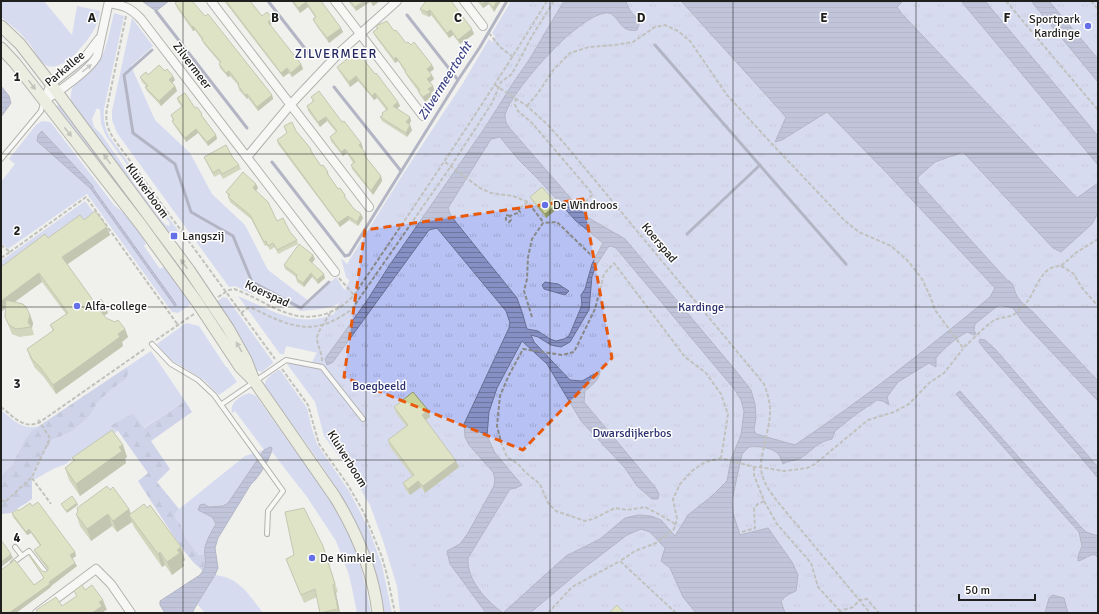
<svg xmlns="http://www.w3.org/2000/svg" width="1099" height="614" font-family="Signika,sans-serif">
  <defs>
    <pattern id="forest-firs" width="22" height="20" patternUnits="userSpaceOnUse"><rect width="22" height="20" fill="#a6b0e6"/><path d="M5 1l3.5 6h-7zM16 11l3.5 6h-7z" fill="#8e97c5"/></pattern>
    <pattern id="park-tufts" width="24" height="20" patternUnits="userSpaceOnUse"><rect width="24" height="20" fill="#b7c1f3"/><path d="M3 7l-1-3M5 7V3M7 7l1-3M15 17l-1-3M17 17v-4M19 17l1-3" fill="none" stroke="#9da5d0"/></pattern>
    <pattern id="water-rules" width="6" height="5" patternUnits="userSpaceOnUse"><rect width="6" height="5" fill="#8790c5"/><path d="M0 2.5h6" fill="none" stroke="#6e759f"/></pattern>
  </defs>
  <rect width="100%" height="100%" fill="#f0f1ed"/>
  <g fill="#b7c1f3" fill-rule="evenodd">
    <path d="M1 1H44L72 35 77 6 100 11C97 29 90 37 78 51 69 61 51 75 40 60 35 54 33 47 28 42 20 32 11 25 1 17Z"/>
    <polygon points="511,1 523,1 499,42 492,33"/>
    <path d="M114 13 124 16 104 109C103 119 105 127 109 136L179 232 173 236 158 223 71 102C68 77 91 76 101 58 108 45 110 28 114 13ZM97 108 100 110 101 124 106 136 169 222 170 226 166 225 161 220 133 182 120 161 101 134 94 127 92 119Z"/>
    <polygon points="132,18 153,46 131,66 155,120 190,153 212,194 245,225 268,270 310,302 336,277 345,291 344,300 334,306 321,309 301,311 282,301 255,289 252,294 235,286 229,287 117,133 112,120 112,111"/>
    <polygon points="489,39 497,47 351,282 346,277 341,258 347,264 403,174 463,83"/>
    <polygon points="57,105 63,107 204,295 198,299 56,107"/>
    <path d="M42 121 50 122 52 124 114 205 134 222 146 244 144 246 160 269 163 267 176 278 193 303 178 313 172 312 87 194 8 249 1 243V182L15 164 9 159 36 125ZM43 131 93 188 176 305H174L91 189 39 143V134Z"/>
    <polygon points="85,201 99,219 1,277 1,261"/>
    <path d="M238 296C273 311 303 331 340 311L318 353 286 346 284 354H280Z"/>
    <polygon points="223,297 227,298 273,362 273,363 262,372 255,370 215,303"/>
    <polygon points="186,323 199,326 226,367 227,367 237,382 219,395 204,380 168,358 157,344"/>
    <polygon points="151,351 185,401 143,428 133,413 111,426 118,431 72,458 66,464 53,469 32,481 32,474 52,440 71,432 89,417 98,402 111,390 126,379 129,372 127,367"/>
    <polygon points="294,363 306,364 321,371 486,613 400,613 397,586 383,541 370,505 349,470 324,436 315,402 287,364"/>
    <path d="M278 370H280L307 408 312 429 317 444 349 491 368 527 382 565 392 613H384C380 589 375 565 365 542 341 485 300 437 265 386 264 378 272 375 278 370Z"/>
    <path d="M249 393 256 396 321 487 342 520 355 547 362 571 371 613H357L352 588 348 572 336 541 307 497 272 452V448L264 450 228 503 223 506 209 507 206 514 212 517 216 524 205 548 206 555H199L185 537 181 525 173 514 245 456 264 450 235 411 232 413C229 403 240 396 249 393Z"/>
    <path d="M1 410C12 419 23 431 38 426L25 439 12 465 1 475Z"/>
    <path d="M215 575C239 577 250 596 263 613H205L197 604Z"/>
  </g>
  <g fill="url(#forest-firs)">
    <polygon points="127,367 129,372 126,379 111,390 98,402 89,417 71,432 52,440 32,474 32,499 11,513 1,514 1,475 12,465 25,439 33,430"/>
    <polygon points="185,401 192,412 151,441 170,469 157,482 179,509 174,515 181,525 185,537 199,555 206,555 206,562 203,571 193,562 178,543 138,481 148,473 118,431 110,426 133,413 144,428"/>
  </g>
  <polygon fill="url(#park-tufts)" points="517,1 1098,1 1098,613 430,613 428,593 305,378 355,268"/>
  <g fill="url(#water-rules)" stroke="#686e93" fill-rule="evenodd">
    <polygon points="142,1 169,1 156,11"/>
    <path d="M564 1H626C629 12 634 14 640 22L637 30C618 34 619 11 605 13 593 15 580 26 571 33 556 44 507 98 505 116 505 118 506 122 507 125L587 217 625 239 732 366 751 390 755 404 756 417 754 430 756 434 795 445C863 399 927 349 990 297L995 288 883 169 827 112 782 140 775 142 786 117 681 1H903L897 7 902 14 1077 198 1098 183V213L1092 224 1061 252 1053 248 963 152 935 162 918 177V182L1007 280C1015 283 1013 289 1017 296 1021 303 1027 307 1033 312L1098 381V401L1023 322 1013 308 1000 305 996 307 975 324 974 330 976 334 974 335 967 332C956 338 944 348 936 358V367L929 363 898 382 887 397 889 405 883 401 877 400 855 415 835 431 832 439C817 442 813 450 801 458 795 461 789 460 783 464 782 461 780 457 779 455 773 447 758 446 749 447L742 454 732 500 733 513 740 535 768 528 792 562 798 575 796 591 787 595 781 601 785 613H696L683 597 670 568 661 561 665 548 650 532 641 529 627 535 580 571 530 613H486L450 564 447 551 460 544 468 533 494 486 495 479 493 472 469 445 465 437 464 424 509 328 510 323 506 311 437 228 429 230 333 362 327 365 325 359 366 302 389 266 486 126 513 83 529 60ZM500 137 518 159 539 180 576 221 603 243 592 264 585 289 581 295 582 305 569 336 564 339 556 341 550 339 538 331 527 329 522 312 517 298 451 216 448 208 491 139ZM611 246 616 248 735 390 741 400 744 411 741 435 731 459 727 481 712 496 688 515 675 536 661 520 651 516 638 515 625 518 600 539 566 556 503 613C486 600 467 581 468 558L510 489 516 488 522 485 495 453 487 436 489 412 497 388 522 341 547 364 581 421 625 468 637 486 652 499H658L659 494 655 487 584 402 585 391C591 386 600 380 600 371L582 381 570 380 534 342 531 335 538 337 551 345 561 347 570 342 589 310 592 276 596 266 608 247Z"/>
    <polygon points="961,1 985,1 1098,136 1098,165"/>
    <polygon points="1031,1 1049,1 1098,59 1098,82"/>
    <polygon points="1,86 9,96 11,103 1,117"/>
    <polygon points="42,131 93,186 93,188 176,304 176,306 174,305 91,189 37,141 38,135"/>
    <polygon points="545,282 558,284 569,291 565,295 544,289 542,285"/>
    <polygon points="980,339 985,340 995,349 1098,467 1098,478 1078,454 986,351 979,342"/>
    <path d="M960 391 1081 527 1086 532 1098 536V558L1095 554C1088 555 1084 560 1078 561V556L1082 546 1079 532 956 394Z"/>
    <path d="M270 447 272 448C272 456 258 479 251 484L218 538 215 548 218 568 215 575 197 604 192 613H165L160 605V601L200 575C210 561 203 560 205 547 207 539 212 531 216 524L212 517 198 510 200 505 204 504 209 507 223 506 228 503 264 450Z"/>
    <polygon points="1053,595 1064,598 1068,613 1045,613 1049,598"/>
  </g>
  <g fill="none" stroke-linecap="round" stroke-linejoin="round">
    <g stroke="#686e93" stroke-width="3">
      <polyline points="268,1 310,55"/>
      <polyline points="156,11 247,128"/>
      <polyline points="407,15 458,80"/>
      <polyline points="655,45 846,264"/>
      <polyline points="152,50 124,75 133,133 175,164 191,212 233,236 252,282 301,308 329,282"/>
      <polyline points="334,87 401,171"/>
      <polyline points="272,162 345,256 349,255 458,80 480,47 507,1"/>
      <polyline points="687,234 760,165"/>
    </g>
    <defs>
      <g id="lane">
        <polyline points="1,159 41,111 43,103"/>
        <polyline points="152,344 171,364 198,380 214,395 283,491 268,511 267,534"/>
        <polyline points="222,404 286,360 322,367 363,419"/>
        <polyline points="22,556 29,551 46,573"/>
        <polyline points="13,563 22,556 15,547"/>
      </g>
      <g id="street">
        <polyline points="211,1 369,207"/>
        <polyline points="335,1 423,116"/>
        <polyline points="464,1 483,26"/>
        <path d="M109 3C124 6 130 7 141 19L335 272"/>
        <path d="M44 101C58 92 90 70 97 56L109 1"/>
        <polyline points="44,101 51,84 86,56 99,39"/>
        <polyline points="247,157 291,104 340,52 397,1"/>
        <polyline points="37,613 96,569 111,584 131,613"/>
      </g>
      <g id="secondary">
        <polyline points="1,26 20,44 51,84 189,270 228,328 246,360 253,378"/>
        <path d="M1 48 15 63 141 225 197 302 240 367 255 382 335 497C357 533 373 571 378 613"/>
      </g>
    </defs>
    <use href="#lane" stroke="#676764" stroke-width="6"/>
    <use href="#street" stroke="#676764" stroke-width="10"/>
    <use href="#secondary" stroke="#676764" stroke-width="13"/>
    <g stroke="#888986" stroke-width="2" stroke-dasharray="4 2" stroke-linecap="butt">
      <polyline points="1006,1 1098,110"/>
      <polyline points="1091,1 1098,9"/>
      <path d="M126 16 107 108C105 119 107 129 114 139L275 359"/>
      <polyline points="489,33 500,47 513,57"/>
      <path d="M495 85 527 106 547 124 564 143 764 384C774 410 770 419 764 446 763 453 760 461 761 468 762 483 773 496 782 507L870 613"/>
      <polyline points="516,98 515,105 518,111 532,123 590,191 592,195 583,205"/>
      <path d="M527 106 538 93 554 69 570 53 589 47 615 45 633 42 655 27 665 25 678 31 690 41 727 95 773 145 844 220 859 232 891 246 908 261 922 279 930 296 935 310 963 348C972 340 982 329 993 321 999 317 1007 318 1013 315 1017 313 1023 306 1027 302 1037 289 1041 265 1061 266L1077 252 1098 239"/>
      <polyline points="445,162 480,188 491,193 513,196 528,202 543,222"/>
      <polyline points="510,216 506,215 506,220 509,222 511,220 510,216 520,212 518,209 528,202"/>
      <polyline points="1,245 10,252 1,258"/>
      <polyline points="10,252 86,197 178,325"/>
      <polyline points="1061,266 1073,273 1082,288 1098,306"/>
      <polyline points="339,278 354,295"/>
      <path d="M218 297 229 290 234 289C252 295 269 307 287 313 312 322 337 314 354 295 420 198 486 101 547 1"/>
      <path d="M241 313 248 308H252C291 327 314 338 352 309L451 166 492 103 501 82 512 74 532 36 554 1"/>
      <polyline points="532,317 524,291 527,279 528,257 532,239 543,223 557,222 590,254"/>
      <polyline points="156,340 194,314"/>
      <path d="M322 361C322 352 318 348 317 339 316 333 327 320 330 313"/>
      <polyline points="282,369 308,405 319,444 348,485 364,513 382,557 387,575 395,613"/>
      <path d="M1 407C14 417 24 430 40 422L146 348"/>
      <polyline points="754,467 754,475 764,501 777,524 811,563 818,587 840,611"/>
      <polyline points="32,478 51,504"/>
      <polyline points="1,500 5,502 32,477 50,438 37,418"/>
      <polyline points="675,524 662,516 645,507 627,510 615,508 593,519 585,521 556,511 548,503 540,484 525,472 518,464 507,457 501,442 497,426 500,396 508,377 523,349 562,355 574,352 595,309 604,274 614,263 685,357 706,373 721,394 728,414 721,458"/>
      <polyline points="742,532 755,528 754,508 758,504 764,501"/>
      <polyline points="548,613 572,587 620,561"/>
      <polyline points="676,613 620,561 635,551 656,543 674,529 677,519 673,499 680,484 692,471 705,462 721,458 754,467 760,467 784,471 807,468 815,464 868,420 894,412 909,404 929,383 944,373 963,349"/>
      <polyline points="840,613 840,611 853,607 860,600 867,599 879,613"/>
    </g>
    <use href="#lane" stroke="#fff" stroke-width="4"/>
    <use href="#street" stroke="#fff" stroke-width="8"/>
    <use href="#secondary" stroke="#e5e8d2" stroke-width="11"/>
  </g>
  <g fill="#aeb582">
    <polygon points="224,1 250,1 262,16 272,18 273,23 270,25 301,64 303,69 292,77 289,73 283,77"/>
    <polygon points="291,1 321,1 343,32 329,43 318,28 313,19 315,17 308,7 300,13"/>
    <polygon points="348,1 380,1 373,6 370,2 356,11"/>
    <polygon points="426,1 474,34 460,44 453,35 449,38 431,15 429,17 422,14 420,9"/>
    <polygon points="477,1 501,1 494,12 489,4 483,8"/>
    <polygon points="175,3 272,95 273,99 258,111 248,98 247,99 239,90 238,85 230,76 228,77 220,68 219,64 220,63 204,44 202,40 195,30 193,31 177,8"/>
    <polygon points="376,26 394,31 406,43 411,45 432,65 434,69 430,72 434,79 430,82 433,86 434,90 431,93 432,96 425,102 420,95 418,91 407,76 405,72 398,61 395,63 375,36 373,32 377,29"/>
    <polygon points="366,63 398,102 400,106 397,109 410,117 411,121 409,124 412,130 407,137 382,121 380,117 383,115 382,113 386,110 377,98 374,100 358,81 350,87 339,71 337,67"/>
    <polygon points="148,75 175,80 172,83 175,86 177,91 161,106 147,91 145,87 146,86 142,82 140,77"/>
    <polygon points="311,97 342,122 361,143 363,148 362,148 366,154 367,158 381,176 382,181 373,195 352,169 351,165 353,163 347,153 343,156 331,141 330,137 336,132 327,121 320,127 308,111 307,106 313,102"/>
    <polygon points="177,98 195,108 204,118 216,135 217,139 208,146 198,133 186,142 174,125 172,121 173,121 171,115 182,107 178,102"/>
    <polygon points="296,131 311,149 313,153 312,153 321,166 328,172 329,176 338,189 345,195 346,199 354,209 363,218 358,226 349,220 340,227 278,144 277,140"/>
    <polygon points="204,157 233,158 239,165 241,169 223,179 220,174 214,177"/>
    <polygon points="256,184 258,188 256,191 277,221 290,232 297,240 298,244 278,254 275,247 270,250 267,245 265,246 251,219 230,202 228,197 229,197 226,192"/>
    <polygon points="530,197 558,208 546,218 532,201"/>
    <polygon points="84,220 107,227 110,235 67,264 95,303 108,313 104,316 106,318 125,329 128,337 122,342 123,346 56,394 43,376 35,368 30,358 27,349 53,331 50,325 66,314 42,282 14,302 30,315 33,323 32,328 34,335 19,337 12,334 5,317 48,238"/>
    <polygon points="315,259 312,263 325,278 318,284 312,277 304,287 297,282 296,277 285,269 284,265"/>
    <polygon points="394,407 428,410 430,417 426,420 459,467 425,493 421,487 410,495 405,489 403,483 412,476 390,447 388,440 406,426 396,413"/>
    <polygon points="123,445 127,457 125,459 126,463 80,496 69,480 65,468 74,461 72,458"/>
    <polygon points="32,506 75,552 76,556 72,558 75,563 77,566 51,586 51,587 16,613 1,613 34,585 44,578 30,558 29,554 42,571 46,572 48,570 36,554 34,550 40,546 31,533 27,535 13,517 12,513"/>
    <polygon points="129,509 131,514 185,560 183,562 184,566 172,575 165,565 162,567 134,527 132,522 117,532 112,526 91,541 80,526 76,514"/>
    <polygon points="323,546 338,592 336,593 340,613 320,613 317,597 304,603 286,559"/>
  </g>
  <g fill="#8d946a">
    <polygon points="364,1 370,1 370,2 356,11 355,7"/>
    <polygon points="372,1 380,1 373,6"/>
    <polygon points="486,1 488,1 489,4 483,8 482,4"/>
    <polygon points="497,1 501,1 494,12 493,8"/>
    <polygon points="306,2 308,7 300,13 298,8"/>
    <polygon points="430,10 431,15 429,17 427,12"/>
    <polygon points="272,18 273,23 269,26 268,22"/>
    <polygon points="193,26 195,30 193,31 192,27"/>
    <polygon points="341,28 343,32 329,43 327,38"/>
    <polygon points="472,29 474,34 460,44 458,40"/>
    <polygon points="451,30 453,35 449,38 447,33"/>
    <polygon points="396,57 398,61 395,63 394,59"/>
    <polygon points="301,64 303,69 292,77 291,73"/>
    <polygon points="432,65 434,69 429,73 427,69"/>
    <polygon points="287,68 289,73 283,77 281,73"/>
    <polygon points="229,71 230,76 228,77 226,73"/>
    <polygon points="432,75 434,79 429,83 427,79"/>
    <polygon points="173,76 175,80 171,84 169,80"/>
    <polygon points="356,76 358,81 350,87 349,82"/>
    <polygon points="175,86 177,91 161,106 159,101"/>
    <polygon points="433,86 434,90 431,93 432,96 425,102 423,97 428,89"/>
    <polygon points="375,93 377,98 374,100 372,96"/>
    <polygon points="247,94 248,98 247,99 245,95"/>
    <polygon points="272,95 273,99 258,111 257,107"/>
    <polygon points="398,102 400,106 394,110 393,106"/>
    <polygon points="326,117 327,121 320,127 318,122"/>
    <polygon points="410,117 411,121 408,127 406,122"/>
    <polygon points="410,125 412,130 407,137 406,133"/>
    <polygon points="196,129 198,133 186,142 185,138"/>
    <polygon points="216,135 217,139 208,146 207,142"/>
    <polygon points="361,143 363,148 361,149 359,145"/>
    <polygon points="345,149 347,153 343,156 341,152"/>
    <polygon points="381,176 382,181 373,195 371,191"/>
    <polygon points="256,184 258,188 254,193 253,188"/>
    <polygon points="557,204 558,208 546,218 545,214"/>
    <polygon points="361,214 363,218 358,226 357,222"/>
    <polygon points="348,216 349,220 340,227 338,223"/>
    <polygon points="107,227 110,235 65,266 62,257"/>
    <polygon points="313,255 315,259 311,264 309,260"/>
    <polygon points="39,273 42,282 1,312 1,301"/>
    <polygon points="311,273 312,277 304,287 303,283"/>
    <polygon points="324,274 325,278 318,284 317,280"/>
    <polygon points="105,305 108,313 102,317 99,309"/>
    <polygon points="30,315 33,323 32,328 28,322"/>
    <polygon points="125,329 128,337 122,342 123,346 56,394 53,385"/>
    <polygon points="428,410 430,417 424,421 422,415"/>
    <polygon points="123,445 127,457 125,459 126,463 80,496 76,484"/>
    <polygon points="456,461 459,467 425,493 423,486"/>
    <polygon points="418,481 421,487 410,495 408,489"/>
    <polygon points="77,503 78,505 67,513 66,511"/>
    <polygon points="129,509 133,520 129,515 132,522 117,532 113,521"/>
    <polygon points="108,514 112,526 91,541 87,529"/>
    <polygon points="29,529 31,533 27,535 26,532"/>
    <polygon points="181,547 185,560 183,562 184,566 172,575 167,562 177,550"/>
    <polygon points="75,552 76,556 72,559 70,555"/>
    <polygon points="160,552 165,565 162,567 158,554"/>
    <polygon points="11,554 13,558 1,567 1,562"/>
    <polygon points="75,563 77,566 51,586 51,587 16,613 9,613 49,582"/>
    <polygon points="333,585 336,593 340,613 339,613 338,609"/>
    <polygon points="103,600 107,610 104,611 105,613 92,613 99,602"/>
  </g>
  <g fill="#cad397" stroke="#8d946a">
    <polygon points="178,1 192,1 205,16 208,14 272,95 257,107 247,94 245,95 238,85 239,84 229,71 226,73 219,64 221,62 202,40 203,39 193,26 192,27 175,3"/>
    <polygon points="226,1 250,1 262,16 267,12 272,18 268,22 301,64 291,73 287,68 281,73"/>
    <polygon points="293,1 321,1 341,28 327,38 316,24 313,19 316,17 306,2 298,8"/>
    <polygon points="350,1 364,1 355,7"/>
    <polygon points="426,1 451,1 472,29 458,40 451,30 447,33 430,10 427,12 420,9"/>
    <polygon points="479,1 486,1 482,4"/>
    <polygon points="488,1 497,1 493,8"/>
    <polygon points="387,21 394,31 396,30 406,43 408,42 411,45 414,42 432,65 427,69 432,75 427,79 433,86 428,89 431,92 423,97 418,91 420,90 405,72 406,71 396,57 394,59 373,32 378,28 376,26"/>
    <polygon points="359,50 365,59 364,60 375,74 376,73 398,102 393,106 410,117 406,122 410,125 406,133 380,117 383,115 382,113 388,109 375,93 372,96 356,76 349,82 337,67"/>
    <polygon points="159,65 165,71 167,69 173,76 169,80 175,86 159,101 145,87 148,86 140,77 146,72 148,75"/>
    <polygon points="319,91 342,122 344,121 361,143 359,145 366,154 364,155 381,176 371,191 351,165 355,162 345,149 341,152 330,137 337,131 326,117 318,122 307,106 314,101 311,97"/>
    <polygon points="185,93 195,108 197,107 202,114 201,115 216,135 207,142 196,129 185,138 172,121 174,120 171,115 183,106 177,98"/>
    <polygon points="292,122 296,131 311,149 310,150 321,166 323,165 328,172 327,173 338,189 340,188 345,195 344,196 354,209 361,214 357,222 348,216 338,223 277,140 287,133 284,126"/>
    <polygon points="226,145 233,158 239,165 222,174 219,169 213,173 204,157"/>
    <polygon points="243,172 256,184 253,188 268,202 277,221 283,218 290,232 297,240 277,250 273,243 268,246 266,241 264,242 250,215 228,197 230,195 226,192"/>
    <polygon points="542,187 557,204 545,214 530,197"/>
    <polygon points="95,211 107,227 62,257 95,303 101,299 105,305 99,309 106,318 115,322 118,320 125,329 118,334 120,337 53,385 40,367 32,359 27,349 54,330 50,325 68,313 39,273 1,301 1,267 45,234 48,238 80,215 84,220"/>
    <polygon points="299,244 313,255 309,260 324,274 317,280 311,273 303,283 296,278 297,275 284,265"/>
    <polygon points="6,300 23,304 26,307 30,315 28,322 31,327 16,329 9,325 5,317"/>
    <polygon points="413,392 428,410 422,415 456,461 423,486 418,481 408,489 403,483 414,475 388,440 408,425 394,407"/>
    <polygon points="112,430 123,445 119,447 122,451 76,484 65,468 75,460 72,458"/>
    <polygon points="107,486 110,490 113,487 129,509 113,521 108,514 87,529 76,514 78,512 77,508"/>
    <polygon points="72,496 77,503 66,511 61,504"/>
    <polygon points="38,502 75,552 70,555 75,563 49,582 50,584 9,613 1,613 1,570 15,560 34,585 44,578 29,554 42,571 46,572 48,570 48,567 34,550 41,545 29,529 26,532 12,513 16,510 20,510 30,503 32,506"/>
    <polygon points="144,504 147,508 150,505 181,547 177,550 180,553 167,562 160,552 158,554 129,515"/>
    <polygon points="304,508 323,546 335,584 333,585 338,609 320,613 315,589 301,595 286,559 294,555 285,512"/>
    <polygon points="1,540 11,554 1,562"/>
    <polygon points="82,585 85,590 92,585 103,600 99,602 102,606 92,613 38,613 36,610 56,597 62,606 77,596 74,591"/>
    <polygon points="617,605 624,613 609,613"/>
  </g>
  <defs><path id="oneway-solid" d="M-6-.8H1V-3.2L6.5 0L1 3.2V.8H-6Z"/></defs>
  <use fill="#9a9a9a" href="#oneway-solid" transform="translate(87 68) rotate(-39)"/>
  <g fill="#8c8e81">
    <use href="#oneway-solid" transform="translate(32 85) rotate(53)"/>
    <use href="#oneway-solid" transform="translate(68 132) rotate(52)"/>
    <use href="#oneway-solid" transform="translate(107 159) rotate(-126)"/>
    <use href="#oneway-solid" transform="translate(184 264) rotate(-126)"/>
    <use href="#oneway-solid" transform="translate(239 347) rotate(-120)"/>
  </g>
  <path d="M0 0H1099V614H0ZM583 199 612 358 523 450 344 377 365 230Z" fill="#f0f1ed" fill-opacity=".55" fill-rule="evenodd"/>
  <path fill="none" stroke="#e8590c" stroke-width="3" stroke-dasharray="8 5" stroke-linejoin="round" d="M583 199 612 358 523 450 344 377 365 230Z"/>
  <path fill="none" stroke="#1f1f1e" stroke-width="1" stroke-opacity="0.55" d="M183 1V613M366 1V613M550 1V613M733 1V613M916 1V613M1 154H1098M1 307H1098M1 460H1098"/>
  <g fill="#656fe8" stroke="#fff" stroke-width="1.5">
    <circle cx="1088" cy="26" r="4"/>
    <circle cx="545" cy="205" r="4"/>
    <rect x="170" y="232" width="8" height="8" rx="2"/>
    <circle cx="77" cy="306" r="4"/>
    <circle cx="312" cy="558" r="4"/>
  </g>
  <g text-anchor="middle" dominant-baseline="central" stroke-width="3" stroke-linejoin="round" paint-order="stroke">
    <g font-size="12" fill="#1f1f1e" stroke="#fff" text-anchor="start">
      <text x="1080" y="19" text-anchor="end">Sportpark<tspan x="1080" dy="14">Kardinge</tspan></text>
      <text x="553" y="205">De Windroos</text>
      <text x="182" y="236">Langszij</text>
      <text x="85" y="306">Alfa-college</text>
      <text x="320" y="558">De Kimkiel</text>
    </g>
    <g font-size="12" fill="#1f1f1e" stroke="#fff">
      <text transform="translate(192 66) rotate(53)">Zilvermeer</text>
      <text transform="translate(65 69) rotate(-40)">Parkallee</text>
      <text transform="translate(147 191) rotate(54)">Kluiverboom</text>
      <text transform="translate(659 243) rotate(50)">Koerspad</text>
      <text transform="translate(267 294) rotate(25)">Koerspad</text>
      <text transform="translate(347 459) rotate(58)">Kluiverboom</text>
    </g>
    <g font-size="12" fill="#2a2e6d" stroke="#fff">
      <text x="701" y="307">Kardinge</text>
      <text x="379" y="386">Boegbeeld</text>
      <text x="632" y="433">Dwarsdijkerbos</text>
    </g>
    <g font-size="13" letter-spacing="1" fill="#22265f" stroke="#fff">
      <text x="336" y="54">ZILVERMEER</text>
    </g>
    <g font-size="13" font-style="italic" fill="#3e4587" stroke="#fff">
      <text transform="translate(445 81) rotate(-58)">Zilvermeertocht</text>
    </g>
  </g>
  <g font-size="13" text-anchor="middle" font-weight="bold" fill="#1f1f1e" stroke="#fff" stroke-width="3" stroke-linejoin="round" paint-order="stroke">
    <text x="92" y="22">A</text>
    <text x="275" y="22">B</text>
    <text x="458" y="22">C</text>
    <text x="641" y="22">D</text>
    <text x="824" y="22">E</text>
    <text x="1007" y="22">F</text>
    <text x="17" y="81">1</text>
    <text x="17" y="235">2</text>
    <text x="17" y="388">3</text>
    <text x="17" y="542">4</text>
  </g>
  <rect width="1099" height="614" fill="none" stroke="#1f1f1e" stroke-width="4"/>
  <path d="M959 594v6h76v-6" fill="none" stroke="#1f1f1e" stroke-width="2"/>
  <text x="965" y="594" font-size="12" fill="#1f1f1e" stroke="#ffffff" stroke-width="3" paint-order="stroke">50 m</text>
</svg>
